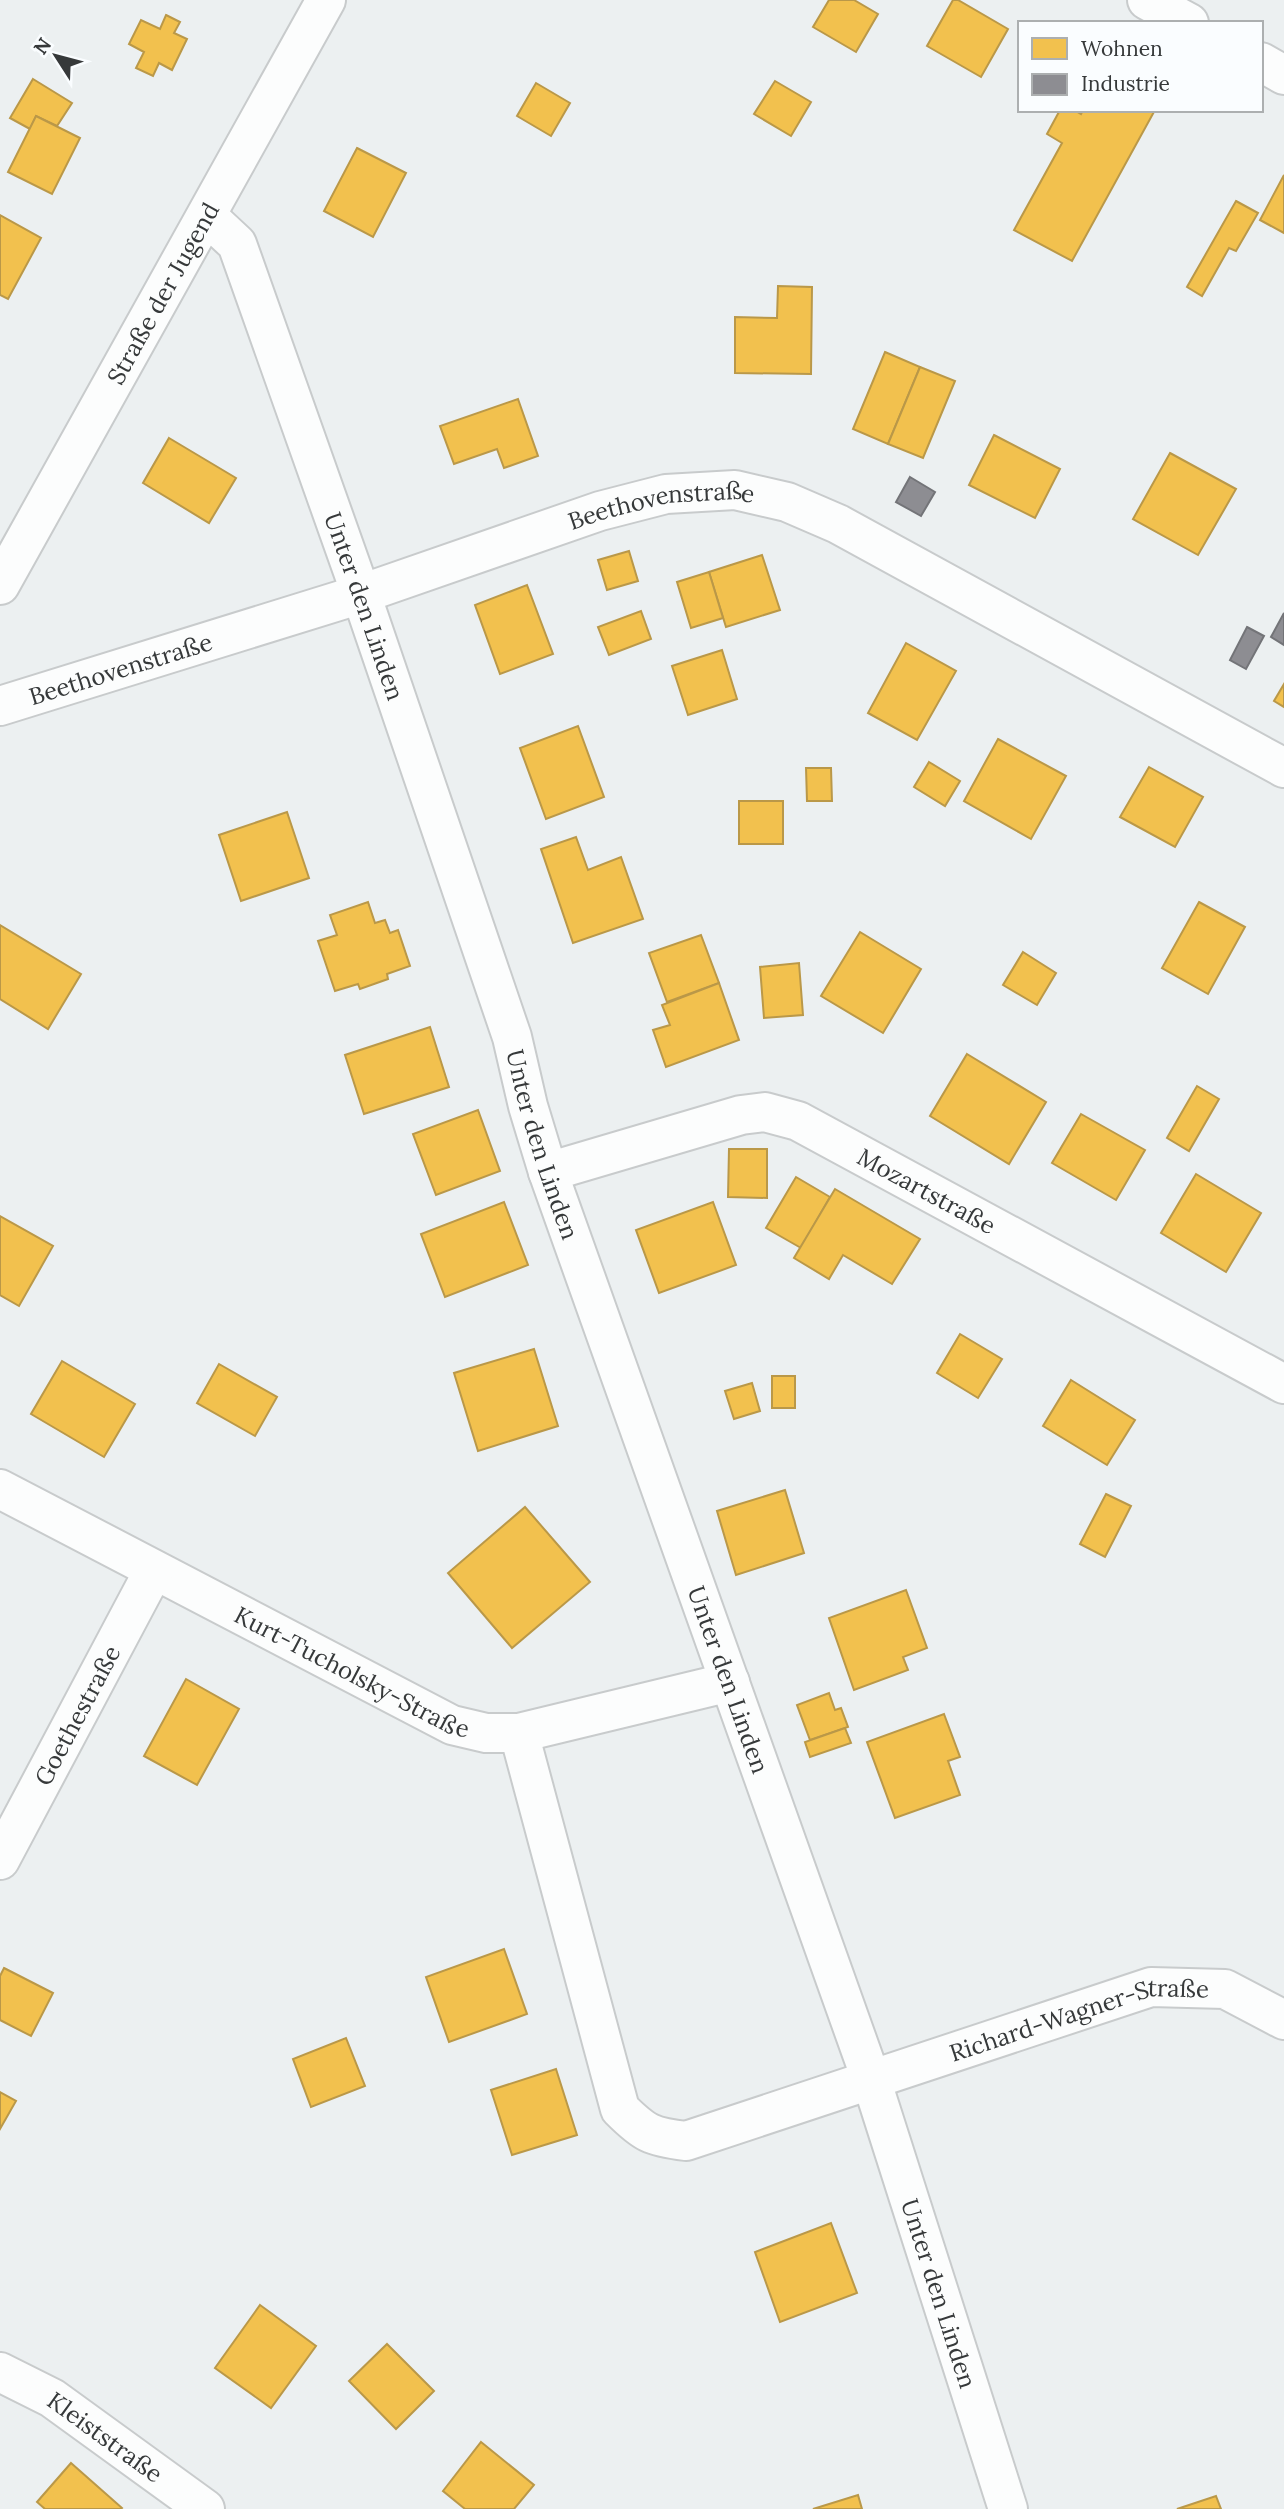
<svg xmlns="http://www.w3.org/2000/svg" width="1284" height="2509" font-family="Lora,serif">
  <rect width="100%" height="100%" fill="#ecf0f1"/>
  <g fill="#f2c14e" stroke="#ba9848" stroke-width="2">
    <polygon points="829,0 854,0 878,14 856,52 813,27"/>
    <polygon points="953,0 958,0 1008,29 981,77 927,46"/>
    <polygon points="166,15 180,22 174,33 187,39 172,70 159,63 153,76 136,68 144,52 129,44 141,20 160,29"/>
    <polygon points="33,79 72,103 57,126 36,116 30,129 10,118"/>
    <polygon points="775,81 811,102 791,136 754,114"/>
    <polygon points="536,83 570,103 551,136 517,116"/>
    <polygon points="1060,110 1074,110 1081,114 1083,110 1155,110 1072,261 1014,230 1062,143 1047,134"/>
    <polygon points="36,116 80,138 52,194 8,172"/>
    <polygon points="357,148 406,173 373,237 324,211"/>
    <polygon points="1284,175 1284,233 1260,220"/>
    <polygon points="1236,201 1258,213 1236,251 1229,248 1202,296 1187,287"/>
    <polygon points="0,215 41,238 8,299 0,295"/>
    <polygon points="778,286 812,287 811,374 735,373 735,317 777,318"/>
    <polygon points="885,352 920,367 888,444 853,429"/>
    <polygon points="920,367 955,381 923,458 888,444"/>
    <polygon points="518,399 538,456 504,468 497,449 454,464 440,426"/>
    <polygon points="994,435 1060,469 1035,518 969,485"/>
    <polygon points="169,438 236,478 209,523 143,483"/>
    <polygon points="1170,453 1236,489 1198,555 1133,519"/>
    <polygon points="629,551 638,581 607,590 598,560"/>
    <polygon points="762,555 780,610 726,627 709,572"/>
    <polygon points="709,572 723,618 691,628 677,582"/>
    <polygon points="527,585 553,654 500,674 475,605"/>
    <polygon points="641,611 651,639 609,655 598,627"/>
    <polygon points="906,643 956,671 917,740 868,713"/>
    <polygon points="722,650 737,699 688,715 672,666"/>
    <polygon points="1284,684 1284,707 1274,701"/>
    <polygon points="578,726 604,797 546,819 520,748"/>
    <polygon points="998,739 1066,776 1031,839 964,801"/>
    <polygon points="929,762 960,781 945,806 914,787"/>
    <polygon points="1149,767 1203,797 1175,847 1120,817"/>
    <polygon points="806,768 831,768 832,801 807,801"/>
    <rect x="739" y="801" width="44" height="43"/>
    <polygon points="287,812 309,878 241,901 219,835"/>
    <polygon points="576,837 588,870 621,857 643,919 573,943 541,849"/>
    <polygon points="368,902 375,923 385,920 390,933 398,930 410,966 387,974 388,979 360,989 358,984 335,991 318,941 337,935 330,915"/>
    <polygon points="1199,902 1245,927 1208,994 1162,968"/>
    <polygon points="0,925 81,974 48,1029 0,999"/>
    <polygon points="860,932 921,969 883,1033 821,996"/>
    <polygon points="701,935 719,983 667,1002 649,953"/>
    <polygon points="1023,952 1056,973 1037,1005 1003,985"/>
    <polygon points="799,963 803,1015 764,1018 760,967"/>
    <polygon points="719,983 739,1040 666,1067 653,1030 670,1025 662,1005"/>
    <polygon points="430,1027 449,1087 364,1114 345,1055"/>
    <polygon points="967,1054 1046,1102 1009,1164 930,1116"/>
    <polygon points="1197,1086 1219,1099 1189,1151 1167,1138"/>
    <polygon points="478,1110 500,1171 436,1195 413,1134"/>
    <polygon points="1081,1114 1145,1150 1116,1200 1052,1163"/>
    <polygon points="729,1149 767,1149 767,1198 728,1197"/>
    <polygon points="1196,1174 1261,1213 1226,1272 1161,1233"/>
    <polygon points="796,1177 830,1197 801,1248 766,1228"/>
    <polygon points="835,1189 920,1239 892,1284 843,1255 829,1279 794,1258"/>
    <polygon points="504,1202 528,1265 445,1297 421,1234"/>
    <polygon points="713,1202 736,1265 659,1293 636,1230"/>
    <polygon points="0,1216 53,1246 19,1306 0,1295"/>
    <polygon points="960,1334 1002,1359 978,1398 937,1373"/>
    <polygon points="534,1349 558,1426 478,1451 454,1373"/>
    <polygon points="62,1361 135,1404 104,1457 31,1414"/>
    <polygon points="219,1364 277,1397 255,1436 197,1403"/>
    <rect x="772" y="1376" width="23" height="32"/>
    <polygon points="1071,1380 1135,1420 1107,1465 1043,1426"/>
    <polygon points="752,1383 760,1411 734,1419 725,1391"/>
    <polygon points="785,1490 804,1553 736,1575 717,1511"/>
    <polygon points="1106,1494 1131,1506 1105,1557 1080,1544"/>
    <polygon points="525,1507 590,1582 512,1648 448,1573"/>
    <polygon points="906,1590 927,1648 903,1657 908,1670 854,1690 829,1618"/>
    <polygon points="186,1679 239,1709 197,1785 144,1756"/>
    <polygon points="829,1693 835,1710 841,1708 848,1727 810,1740 797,1705"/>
    <polygon points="944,1714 960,1757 948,1761 960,1795 895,1818 867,1742"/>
    <polygon points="845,1728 851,1743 810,1757 805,1742"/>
    <polygon points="504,1949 527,2014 449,2042 426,1977"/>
    <polygon points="4,1968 53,1993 31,2036 0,2020 0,1976"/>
    <polygon points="346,2038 365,2086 311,2107 293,2059"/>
    <polygon points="556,2069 577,2135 512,2155 491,2090"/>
    <polygon points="0,2092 16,2101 0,2129"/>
    <polygon points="831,2223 857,2293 780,2322 755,2252"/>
    <polygon points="260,2305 316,2346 271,2408 215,2368"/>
    <polygon points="387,2344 434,2391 396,2429 349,2381"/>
    <polygon points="481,2442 534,2485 514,2509 465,2509 443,2491"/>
    <polygon points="71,2463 122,2508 121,2509 45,2509 37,2502"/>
    <polygon points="858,2495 862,2509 813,2509"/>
    <polygon points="1216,2496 1221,2509 1177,2509"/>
  </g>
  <g fill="#8d8d92" stroke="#737478" stroke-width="2">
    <polygon points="910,477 935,492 921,516 896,502"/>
    <polygon points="1284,613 1284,645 1271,637"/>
    <polygon points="1247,627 1264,636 1246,669 1230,660"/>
  </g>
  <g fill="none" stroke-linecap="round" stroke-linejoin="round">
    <defs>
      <g id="minor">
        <polyline points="1147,0 1189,23"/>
        <polyline points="1261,62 1284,75"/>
        <path id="s1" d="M207 216 237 244 361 594 512 1037 528 1106 548 1172 871 2079 1008 2509"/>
        <path id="s2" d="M0 585 326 0"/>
        <path id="s3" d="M0 706 361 594 600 511 666 494 735 490 787 502 838 524 1284 768"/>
        <path id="s4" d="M548 1172 741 1115 765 1112 798 1121 1284 1384"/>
        <path id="s5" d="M0 1489 452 1725 486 1733H519L730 1682"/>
        <path id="s6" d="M519 1733 620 2109C644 2133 651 2137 686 2141L1151 1987 1225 1989 1284 2020"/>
        <path id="s7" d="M0 1860 154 1570"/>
        <path id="s8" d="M0 2372 52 2398 205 2509"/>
      </g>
    </defs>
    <use href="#minor" stroke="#c8cbcc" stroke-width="42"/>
    <use href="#minor" stroke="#fcfdfd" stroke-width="38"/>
  </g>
  <g text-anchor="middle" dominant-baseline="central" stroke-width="7" stroke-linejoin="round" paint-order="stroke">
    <g font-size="24" fill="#36393a" stroke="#fafdff">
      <text stroke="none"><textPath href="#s2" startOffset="334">Straße der Jugend</textPath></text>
      <text stroke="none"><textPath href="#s3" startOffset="693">Beethovenstraße</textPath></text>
      <text stroke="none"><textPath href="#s1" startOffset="425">Unter den Linden</textPath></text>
      <text stroke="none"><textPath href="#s3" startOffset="126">Beethovenstraße</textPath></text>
      <text stroke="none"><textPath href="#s1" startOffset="992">Unter den Linden</textPath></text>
      <text stroke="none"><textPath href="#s4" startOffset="406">Mozartstraße</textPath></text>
      <text stroke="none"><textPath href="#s5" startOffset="397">Kurt-Tucholsky-Straße</textPath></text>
      <text stroke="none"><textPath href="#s1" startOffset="1559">Unter den Linden</textPath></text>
      <text stroke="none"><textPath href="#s7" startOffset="164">Goethestraße</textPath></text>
      <text stroke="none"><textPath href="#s6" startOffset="878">Richard-Wagner-Straße</textPath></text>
      <text stroke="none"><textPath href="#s1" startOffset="2208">Unter den Linden</textPath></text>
      <text stroke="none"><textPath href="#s8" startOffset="124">Kleiststraße</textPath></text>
    </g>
  </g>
  <rect x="1018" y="21" width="245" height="91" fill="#fafdff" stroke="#acafb0" stroke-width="2"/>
  <rect x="1032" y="38" width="35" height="21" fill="#f2c14e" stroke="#acafb0" stroke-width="2"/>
  <text x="1081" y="56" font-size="21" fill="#36393a">Wohnen</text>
  <rect x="1032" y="74" width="35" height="21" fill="#8d8d92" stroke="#acafb0" stroke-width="2"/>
  <text x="1081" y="91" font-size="21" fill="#36393a">Industrie</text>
  <g transform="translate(56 56) rotate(306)" stroke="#fafdff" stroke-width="5" paint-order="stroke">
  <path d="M0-5L12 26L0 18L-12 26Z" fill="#36393a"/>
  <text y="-10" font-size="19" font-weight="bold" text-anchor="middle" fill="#36393a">N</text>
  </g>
</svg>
